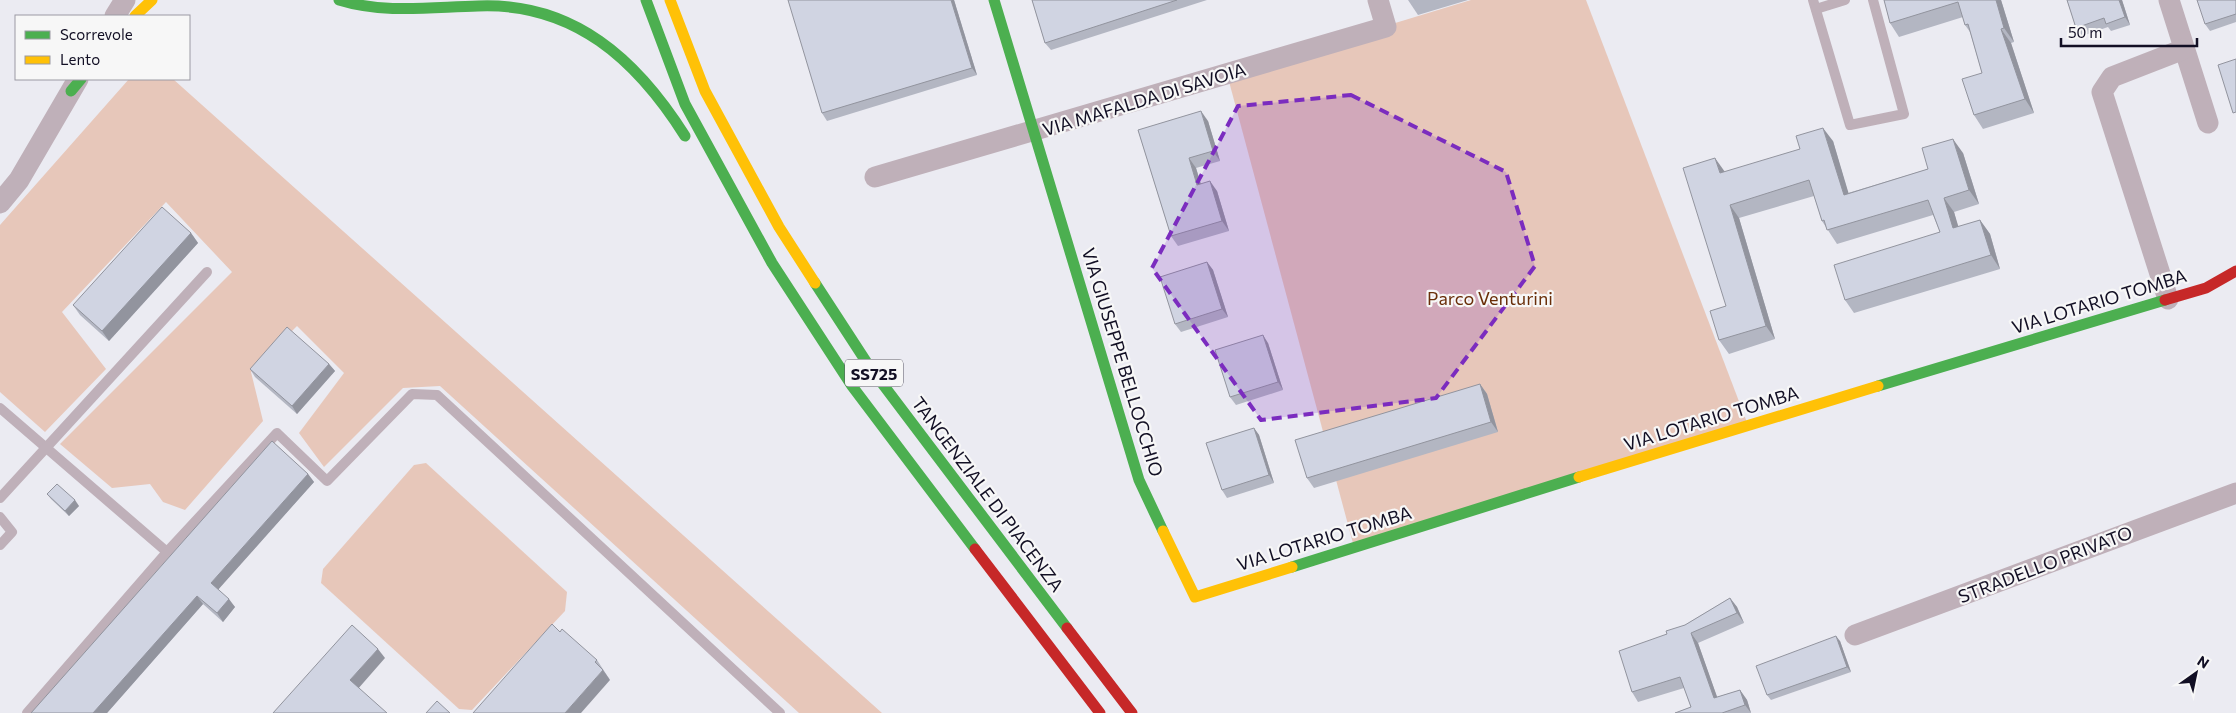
<svg xmlns="http://www.w3.org/2000/svg" width="2236" height="713" font-family="Commissioner,sans-serif">
  <rect width="100%" height="100%" fill="#ebebf2"/>
  <g fill="#e7c7ba">
    <polygon points="1471,0 1586,0 1748,425 1354,547 1227,74"/>
    <polygon points="129,79 173,79 882,713 799,713 440,386 403,388 324,467 299,433 344,373 297,326 251,372 263,421 185,510 163,502 150,484 112,488 60,444 232,272 166,202 62,312 106,369 45,432 0,392 0,225"/>
    <polygon points="426,463 567,592 565,611 472,710 459,709 321,583 323,569 414,465"/>
  </g>
  <g fill="none" stroke-linecap="round" stroke-linejoin="round">
    <g stroke="#bfb0b9" stroke-width="10">
      <polyline points="1813,0 1850,125 1904,114 1873,0"/>
      <polyline points="1816,9 1845,0"/>
      <polyline points="0,408 167,552 277,433 327,481 412,394 437,395 780,713"/>
      <polyline points="0,498 207,272"/>
      <polyline points="0,517 12,532 0,545"/>
      <polyline points="27,713 167,552"/>
    </g>
    <g stroke="#bfb0b9" stroke-width="21">
      <polyline points="2169,0 2208,123"/>
      <polyline points="115,16 125,0"/>
      <polyline points="875,177 1386,27 1378,0"/>
      <polyline points="0,203 19,180 78,79"/>
      <polyline points="2168,299 2102,92 2112,77 2184,49"/>
      <polyline points="1855,635 2236,493"/>
    </g>
    <g stroke="#4caf50" stroke-width="11">
      <path d="M339 0C384 14 432 7 478 6 574 2 637 60 685 136"/>
      <polyline points="646,0 685,104 772,263 852,386 975,549"/>
      <polyline points="994,0 1139,480 1163,531"/>
      <polyline points="71,91 81,79"/>
      <polyline points="815,283 869,366 1067,628"/>
      <polyline points="1878,386 2165,300"/>
      <polyline points="1292,567 1579,477"/>
    </g>
    <g stroke="#ffc107" stroke-width="11">
      <polyline points="670,0 705,91 779,227 815,283"/>
      <polyline points="135,16 152,0"/>
      <polyline points="1579,477 1878,386"/>
      <polyline points="1163,531 1195,597 1292,567"/>
    </g>
    <g stroke="#c62828" stroke-width="11">
      <polyline points="2165,300 2206,288 2236,271"/>
      <polyline points="975,549 1100,713"/>
      <polyline points="1067,628 1132,713"/>
    </g>
  </g>
  <g fill="#b3b6c2">
    <polygon points="954,0 977,75 827,121 822,113"/>
    <polygon points="1032,0 1207,0 1051,50 1045,43"/>
    <polygon points="1408,0 1468,0 1418,15"/>
    <polygon points="1884,0 2001,0 2014,42 2011,43 2034,113 1983,129 1974,115 1982,73 1970,32 1965,25 1963,17 1899,37 1890,23"/>
    <polygon points="2067,0 2122,0 2130,25 2111,31 2108,27 2082,36 2076,28"/>
    <polygon points="2236,0 2236,22 2210,31 2205,24"/>
    <polygon points="1208,121 1220,161 1196,168 1201,184 1217,191 1229,231 1178,246 1171,236 1138,130"/>
    <polygon points="1833,141 1848,193 1928,169 1963,153 1979,204 1954,212 1958,227 1980,220 1990,234 2000,269 1854,313 1845,300 1940,232 1933,215 1837,244 1822,221 1814,196 1739,218 1775,339 1729,354 1719,340 1726,306 1725,172"/>
    <polygon points="191,233 198,243 109,341 80,315 73,305"/>
    <polygon points="1207,262 1213,270 1228,317 1181,332 1175,324"/>
    <polygon points="1268,343 1283,390 1236,405 1230,397"/>
    <polygon points="329,364 335,371 297,414 255,377 250,369"/>
    <polygon points="1480,384 1487,394 1498,432 1314,488 1307,478"/>
    <polygon points="1254,428 1259,435 1274,483 1227,498 1222,490"/>
    <polygon points="308,474 314,482 218,589 235,607 223,622 203,604 107,713 31,713"/>
    <polygon points="47,494 79,506 69,516 51,499"/>
    <polygon points="1730,598 1737,607 1744,623 1698,643 1717,697 1740,690 1747,700 1751,713 1675,713 1691,707 1684,688 1638,702 1632,692 1667,634 1685,625"/>
    <polygon points="560,632 597,660 610,680"/>
    <polygon points="1840,641 1851,672 1771,700 1767,695"/>
  </g>
  <g fill="#92949e">
    <polygon points="951,0 954,0 977,75 972,68"/>
    <polygon points="1996,0 2001,0 2014,42 2004,28"/>
    <polygon points="2119,0 2122,0 2130,25 2125,17"/>
    <polygon points="2001,29 2011,43 2034,113 2025,99"/>
    <polygon points="1201,111 1208,121 1220,161 1213,151"/>
    <polygon points="1823,128 1833,141 1853,208 1844,195"/>
    <polygon points="1953,139 1963,153 1979,204 1969,190"/>
    <polygon points="1189,158 1196,168 1204,195 1197,185"/>
    <polygon points="1715,158 1725,172 1720,173"/>
    <polygon points="1210,181 1217,191 1229,231 1222,221"/>
    <polygon points="1944,198 1954,212 1963,242 1953,228"/>
    <polygon points="1730,205 1739,218 1775,339 1766,326"/>
    <polygon points="1980,220 1990,234 2000,269 1991,255"/>
    <polygon points="191,233 198,243 109,341 102,331"/>
    <polygon points="1207,262 1213,270 1228,317 1222,309"/>
    <polygon points="1263,335 1268,343 1283,390 1278,382"/>
    <polygon points="329,364 335,371 297,414 292,406"/>
    <polygon points="1480,384 1487,394 1498,432 1491,422"/>
    <polygon points="1254,428 1259,435 1274,483 1269,475"/>
    <polygon points="308,474 314,482 217,591 211,583"/>
    <polygon points="75,500 79,506 69,516 65,511"/>
    <polygon points="197,596 203,604 107,713 93,713"/>
    <polygon points="1730,598 1737,607 1744,623 1737,613"/>
    <polygon points="229,599 235,607 223,622 217,613"/>
    <polygon points="1691,633 1698,643 1721,708 1714,698"/>
    <polygon points="1836,636 1840,641 1851,672 1847,667"/>
    <polygon points="378,649 385,658 357,690 350,680"/>
    <polygon points="603,670 610,680 581,713 565,713"/>
    <polygon points="1740,690 1747,700 1751,713 1745,705"/>
  </g>
  <g fill="#d0d4e2" stroke="#92949e">
    <polygon points="788,0 951,0 972,68 822,113"/>
    <polygon points="1032,0 1177,0 1045,43"/>
    <polygon points="1884,0 1996,0 2004,28 2001,29 2025,99 1974,115 1962,79 1982,73 1968,24 1965,25 1958,2 1890,23"/>
    <polygon points="2067,0 2119,0 2125,17 2106,24 2104,18 2076,28"/>
    <polygon points="2197,0 2236,0 2236,14 2205,24"/>
    <polygon points="2236,59 2236,112 2233,113 2218,65"/>
    <polygon points="1201,111 1213,151 1189,158 1197,185 1210,181 1222,221 1171,236 1138,130"/>
    <polygon points="1823,128 1844,195 1928,169 1922,148 1953,139 1969,190 1944,198 1953,228 1980,220 1991,255 1845,300 1834,265 1940,232 1928,200 1827,230 1824,220 1822,221 1809,180 1730,205 1766,326 1719,340 1710,311 1726,306 1683,168 1715,158 1720,173 1800,149 1796,136"/>
    <polygon points="162,207 191,233 102,331 73,305"/>
    <polygon points="1207,262 1222,309 1175,324 1160,277"/>
    <polygon points="287,327 329,364 292,406 250,369"/>
    <polygon points="1263,335 1278,382 1230,397 1215,350"/>
    <polygon points="1480,384 1491,422 1307,478 1295,440"/>
    <polygon points="1254,428 1269,475 1222,490 1206,443"/>
    <polygon points="272,441 308,474 211,583 229,599 217,613 197,596 93,713 31,713"/>
    <polygon points="57,484 75,500 65,511 47,494"/>
    <polygon points="1730,598 1737,613 1691,633 1714,698 1740,690 1745,705 1722,713 1675,713 1691,707 1680,677 1632,692 1619,651 1667,634 1666,631 1685,625"/>
    <polygon points="552,624 560,632 562,629 597,660 595,662 603,670 565,713 473,713"/>
    <polygon points="352,625 378,649 350,680 387,713 273,713"/>
    <polygon points="1836,636 1847,667 1767,695 1756,666"/>
    <polygon points="437,701 450,713 426,713"/>
  </g>
  <path fill="#7b2cbf" fill-opacity="0.2" stroke="#7b2cbf" stroke-width="4" stroke-dasharray="10 6" stroke-linejoin="round" d="M1351 95 1506 172 1535 266 1436 398 1261 420 1152 268 1238 106Z"/>
  <g text-anchor="middle" dominant-baseline="central" stroke-width="4.5" stroke-linejoin="round" paint-order="stroke">
    <rect fill="#f7f7f7" stroke="#575563" stroke-width="1" x="845" y="359.5" width="58" height="27" rx="4"/>
    <g font-size="16" font-weight="bold" fill="#120f24">
      <text x="874" y="373">SS725</text>
    </g>
    <g font-size="18" fill="#120f24" stroke="#f7f7f7">
      <text transform="translate(1144 99) rotate(-17)">VIA MAFALDA DI SAVOIA</text>
      <text transform="translate(2099 301) rotate(-17)">VIA LOTARIO TOMBA</text>
      <text transform="translate(1123 362) rotate(73)">VIA GIUSEPPE BELLOCCHIO</text>
      <text transform="translate(1711 418) rotate(-17)">VIA LOTARIO TOMBA</text>
      <text transform="translate(988 494) rotate(53)">TANGENZIALE DI PIACENZA</text>
      <text transform="translate(1324 538) rotate(-17)">VIA LOTARIO TOMBA</text>
      <text transform="translate(2045 564) rotate(-21)">STRADELLO PRIVATO</text>
    </g>
    <g font-size="18" fill="#692e09" stroke="#f7f7f7">
      <text x="1490" y="298">Parco Venturini</text>
    </g>
  </g>
  <rect x="15" y="15" width="175" height="65" fill="#f7f7f7" stroke="#9b9aa3"/>
  <rect x="25" y="31" width="25" height="8" fill="#4caf50" stroke="#9b9aa3"/>
  <text x="60" y="40" font-size="15" fill="#120f24">Scorrevole</text>
  <rect x="25" y="56" width="25" height="8" fill="#ffc107" stroke="#9b9aa3"/>
  <text x="60" y="65" font-size="15" fill="#120f24">Lento</text>
  <g transform="translate(2196 673) rotate(33)" stroke="#f7f7f7" stroke-width="4" paint-order="stroke">
  <path d="M0-4L9 19L0 12L-9 19Z" fill="#120f24"/>
  <text y="-8" font-size="14" font-weight="bold" text-anchor="middle" fill="#120f24">N</text>
  </g>
  <path d="M2061 38v8h136v-8" fill="none" stroke="#120f24" stroke-width="2.5"/>
  <text x="2068" y="38" font-size="15" fill="#120f24" stroke="#f7f7f7" stroke-width="4" paint-order="stroke">50 m</text>
</svg>
